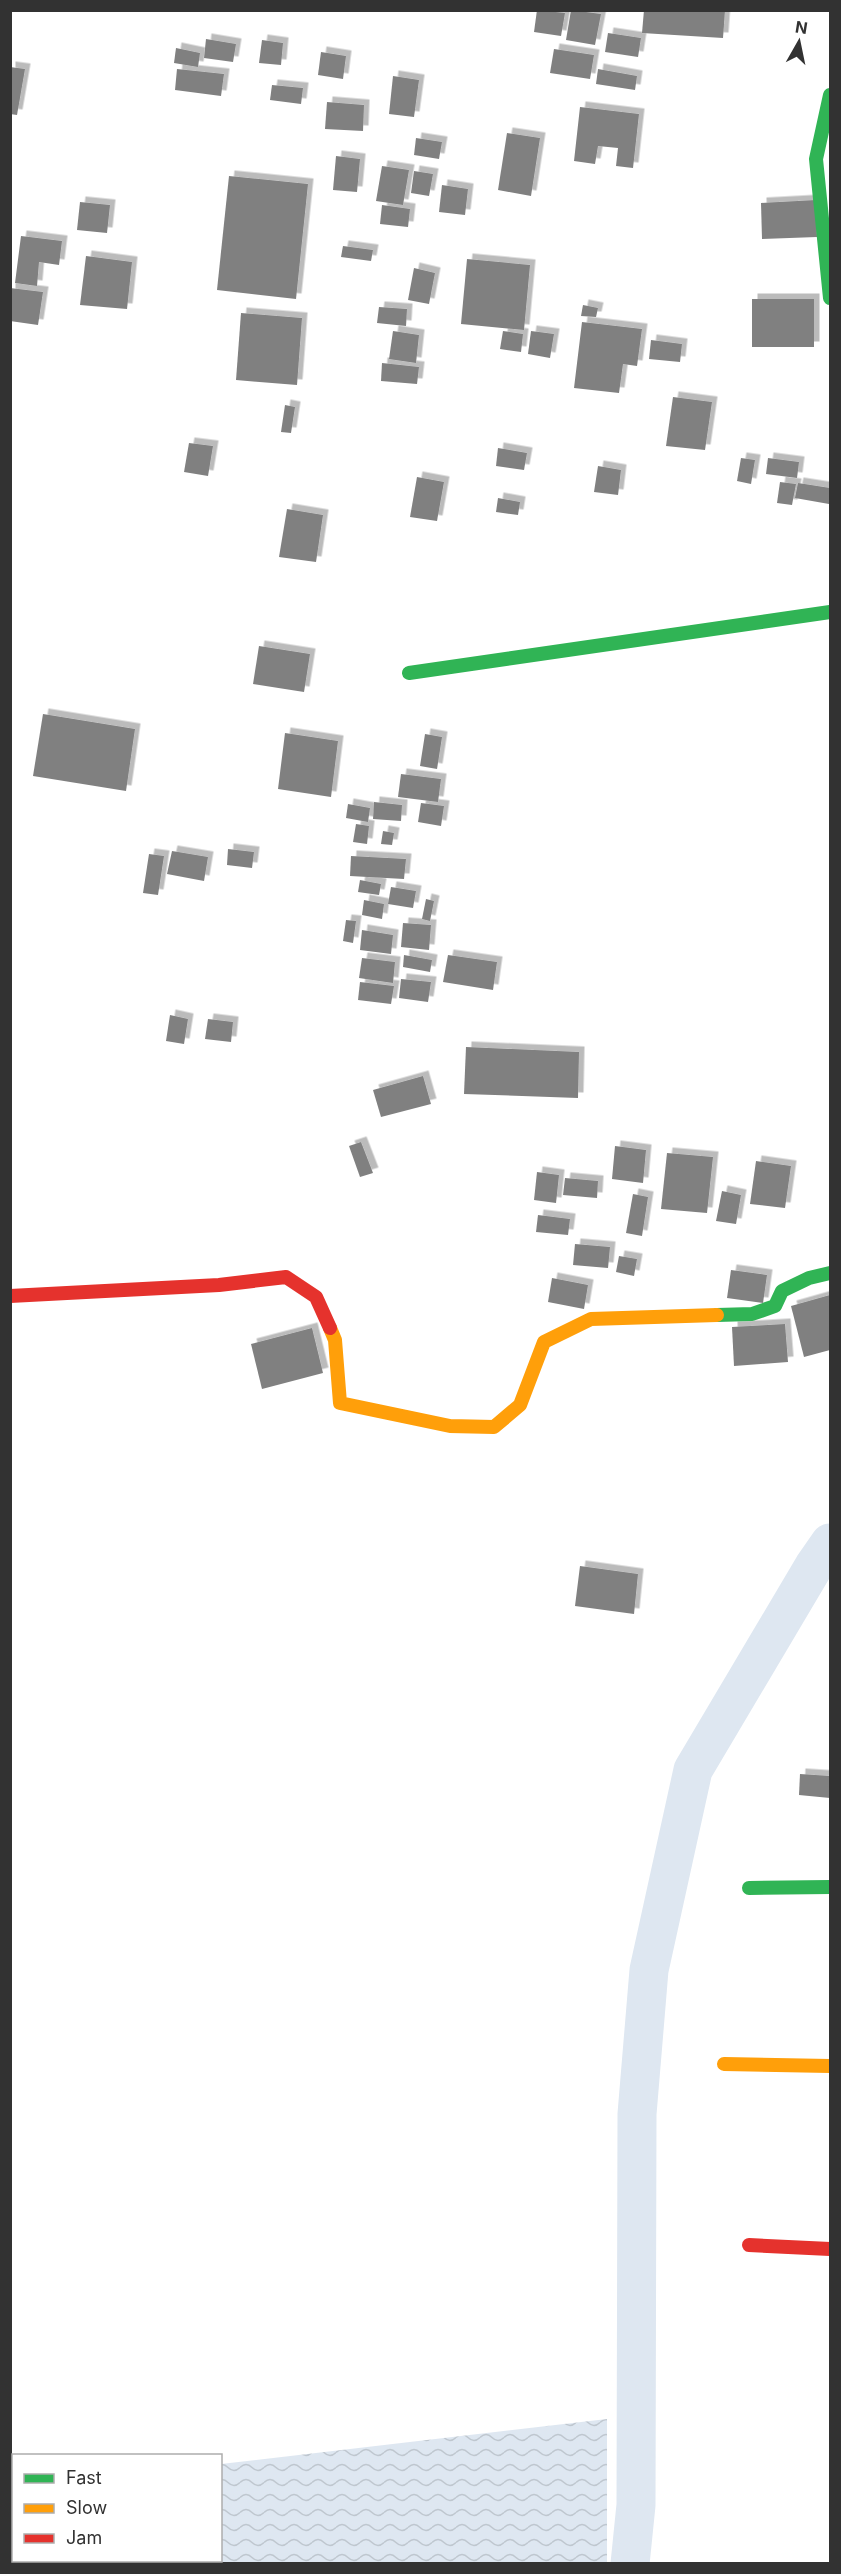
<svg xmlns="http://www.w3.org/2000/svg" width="841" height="2574" font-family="Inter,sans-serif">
  <defs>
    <pattern id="water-waves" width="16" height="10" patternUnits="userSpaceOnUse" patternTransform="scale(1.5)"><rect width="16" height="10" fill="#dee7f1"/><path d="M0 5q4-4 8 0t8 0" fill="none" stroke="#bfc7cf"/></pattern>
    <filter id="shadow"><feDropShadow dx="5.5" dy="-5.5" stdDeviation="0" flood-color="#0004"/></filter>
  </defs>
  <rect width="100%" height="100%" fill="#fff"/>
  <polygon fill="url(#water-waves)" points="607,2419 607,2563 11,2563 11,2488 13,2487 14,2560 220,2560 221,2464"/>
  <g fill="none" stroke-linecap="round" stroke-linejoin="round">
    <polyline stroke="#dee7f1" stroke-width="39" points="630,2564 636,2505 637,2114 649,1970 693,1770 814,1566 830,1543"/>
  </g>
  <g fill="#808080" filter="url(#shadow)">
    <polygon points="537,10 565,13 561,36 534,32"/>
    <polygon points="571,10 601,14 595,45 566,40"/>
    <polygon points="644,10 725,10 723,38 642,33"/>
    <polygon points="608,33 641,38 638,57 605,52"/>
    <polygon points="206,39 236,44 233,62 204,58"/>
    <polygon points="262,40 283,43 281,65 259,63"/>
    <polygon points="176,48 200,53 198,67 174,63"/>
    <polygon points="554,49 594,55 590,79 550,73"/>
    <polygon points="321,52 346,56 343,79 318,75"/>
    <polygon points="10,67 25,69 17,115 10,114"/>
    <polygon points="177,69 224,74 221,96 175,90"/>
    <polygon points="598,69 637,76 635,90 596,84"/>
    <polygon points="393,76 419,80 414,117 389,114"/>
    <polygon points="272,85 303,88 301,104 270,100"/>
    <polygon points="327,102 364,105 363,131 325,129"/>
    <polygon points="580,107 639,114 633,168 616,166 618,148 598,146 595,164 574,161"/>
    <polygon points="507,133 540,138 531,196 498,190"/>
    <polygon points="416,138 442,142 439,159 414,155"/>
    <polygon points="336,156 360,159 357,192 333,190"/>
    <polygon points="382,166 409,170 403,205 376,201"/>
    <polygon points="414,171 433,174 429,196 411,193"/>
    <polygon points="229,176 308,184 296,299 217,290"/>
    <polygon points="442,185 468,189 465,215 439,212"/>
    <polygon points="816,200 817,237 762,239 761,203"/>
    <polygon points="80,202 110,205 107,233 77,230"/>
    <polygon points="382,205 410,209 408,227 380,224"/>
    <polygon points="21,236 62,241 59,265 39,262 37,286 15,283"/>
    <polygon points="343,246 373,250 371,261 341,257"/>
    <polygon points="86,256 132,262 127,309 80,305"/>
    <polygon points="467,259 530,265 524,330 461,324"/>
    <polygon points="414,268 435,273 429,304 408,300"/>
    <polygon points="10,288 43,292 38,325 10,321"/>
    <rect x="752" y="299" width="62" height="48"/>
    <polygon points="583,305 598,308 596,317 581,316"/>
    <polygon points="379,307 407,309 406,326 377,323"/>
    <polygon points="241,313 302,318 297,385 236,380"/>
    <polygon points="582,322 642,329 637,366 623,364 619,393 574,388"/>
    <polygon points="393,331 419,335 416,363 389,359"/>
    <polygon points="503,331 523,334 521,352 500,349"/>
    <polygon points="531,331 554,334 550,358 528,354"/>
    <polygon points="651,340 682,344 680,362 649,359"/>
    <polygon points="382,363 419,367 417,384 381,381"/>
    <polygon points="673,397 712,402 705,450 666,446"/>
    <polygon points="285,405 295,407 291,433 281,432"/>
    <polygon points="189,443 213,446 208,476 184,472"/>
    <polygon points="498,448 527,453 524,470 496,466"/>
    <polygon points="741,458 755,460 751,484 737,481"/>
    <polygon points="768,458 799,462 797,478 766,474"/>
    <polygon points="598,466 621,470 618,495 594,492"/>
    <polygon points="417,477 444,482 437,521 410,517"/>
    <polygon points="780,482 796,484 792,505 777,503"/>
    <polygon points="798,483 830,488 829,504 795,498"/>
    <polygon points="498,498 520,502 518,515 496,512"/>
    <polygon points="287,509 323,515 316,562 279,557"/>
    <polygon points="259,646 310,654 304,692 253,684"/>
    <polygon points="43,714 135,729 126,791 33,776"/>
    <polygon points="285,733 338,741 331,797 278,789"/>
    <polygon points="425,734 442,737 437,769 420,766"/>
    <polygon points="401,774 441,779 438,802 398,797"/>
    <polygon points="374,802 402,805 401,821 373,819"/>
    <polygon points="421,803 444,806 441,826 418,822"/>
    <polygon points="348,804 370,808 368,822 346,818"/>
    <polygon points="356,824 369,826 367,844 353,842"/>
    <polygon points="383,831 394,833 392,845 381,844"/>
    <polygon points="228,849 254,852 252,868 227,865"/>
    <polygon points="172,851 208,857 204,881 167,874"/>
    <polygon points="149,854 164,856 158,895 143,893"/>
    <polygon points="351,856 406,859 404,879 350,876"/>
    <polygon points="360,880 381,884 379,895 358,892"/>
    <polygon points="391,887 416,891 413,908 388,904"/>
    <polygon points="426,899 434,901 430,921 422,919"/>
    <polygon points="364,900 384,904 382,919 362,915"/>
    <polygon points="346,920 356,921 353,943 343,941"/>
    <polygon points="403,923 431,925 429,950 401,947"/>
    <polygon points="362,930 393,935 391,954 360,950"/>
    <polygon points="404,955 432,960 430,972 403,967"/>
    <polygon points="448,955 497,962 493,990 443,982"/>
    <polygon points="362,958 395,962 393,983 359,978"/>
    <polygon points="401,979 431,982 428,1002 399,998"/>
    <polygon points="360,982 394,986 391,1004 358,1000"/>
    <polygon points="170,1015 188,1019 184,1044 166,1041"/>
    <polygon points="208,1019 233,1022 231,1042 205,1039"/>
    <polygon points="466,1047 579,1052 578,1098 464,1094"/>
    <polygon points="423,1076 431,1104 381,1117 373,1090"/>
    <polygon points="361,1142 373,1173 360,1177 349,1146"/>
    <polygon points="615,1146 646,1150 643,1183 612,1179"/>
    <polygon points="667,1153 713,1157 707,1213 661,1209"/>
    <polygon points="756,1161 791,1166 785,1208 750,1204"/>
    <polygon points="537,1172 559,1175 556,1203 534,1200"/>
    <polygon points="565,1178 598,1181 597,1198 563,1195"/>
    <polygon points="722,1191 741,1195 736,1224 716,1221"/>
    <polygon points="633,1194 648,1197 642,1236 626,1233"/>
    <polygon points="538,1215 570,1219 568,1235 536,1232"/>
    <polygon points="575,1244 610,1247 608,1268 573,1265"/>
    <polygon points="619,1256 637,1259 634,1276 616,1272"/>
    <polygon points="731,1270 767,1275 763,1303 727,1298"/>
    <polygon points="552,1278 588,1285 584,1309 548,1302"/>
    <polygon points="830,1295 830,1350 804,1357 791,1306"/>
    <polygon points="785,1324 788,1362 734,1366 732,1327"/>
    <polygon points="312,1328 323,1373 262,1389 251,1344"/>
    <polygon points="580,1566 638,1574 634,1614 575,1606"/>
    <polygon points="800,1774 830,1776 830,1798 799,1795"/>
  </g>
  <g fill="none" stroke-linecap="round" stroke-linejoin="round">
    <g stroke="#30b455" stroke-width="14">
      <polyline points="830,95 816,159 830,298"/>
      <polyline points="409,673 830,612"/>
      <polyline points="717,1315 752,1314 775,1306 782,1291 809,1278 830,1273"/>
      <polyline points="749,1888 830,1887"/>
    </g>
    <g stroke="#ff9f0a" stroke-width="14">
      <polyline points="330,1328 335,1340 340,1403 450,1426 494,1427 520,1405 544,1342 591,1319 717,1315"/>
      <polyline points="724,2064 830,2066"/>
    </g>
    <g stroke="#e5322d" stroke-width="14">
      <polyline points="10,1296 219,1285 286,1277 316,1297 330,1328"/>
      <polyline points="749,2245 830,2249"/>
    </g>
  </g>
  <rect width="841" height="2574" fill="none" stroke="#323232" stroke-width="24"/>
  <rect x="12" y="2454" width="210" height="108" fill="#ffffff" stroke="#adadad" stroke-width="1.5"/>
  <rect x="24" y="2474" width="30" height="9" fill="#30b455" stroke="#adadad" stroke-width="1.5"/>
  <text x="66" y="2484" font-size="18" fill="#323232">Fast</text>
  <rect x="24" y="2504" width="30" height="9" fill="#ff9f0a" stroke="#adadad" stroke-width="1.5"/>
  <text x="66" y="2514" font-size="18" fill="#323232">Slow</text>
  <rect x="24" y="2534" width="30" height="9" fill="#e5322d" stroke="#adadad" stroke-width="1.5"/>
  <text x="66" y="2544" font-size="18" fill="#323232">Jam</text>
  <g transform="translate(799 42) rotate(9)" stroke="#ffffff" stroke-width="4.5" paint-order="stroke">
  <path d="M0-4.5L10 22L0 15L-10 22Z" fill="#323232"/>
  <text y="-9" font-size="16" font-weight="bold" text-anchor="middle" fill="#323232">N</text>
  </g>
</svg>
